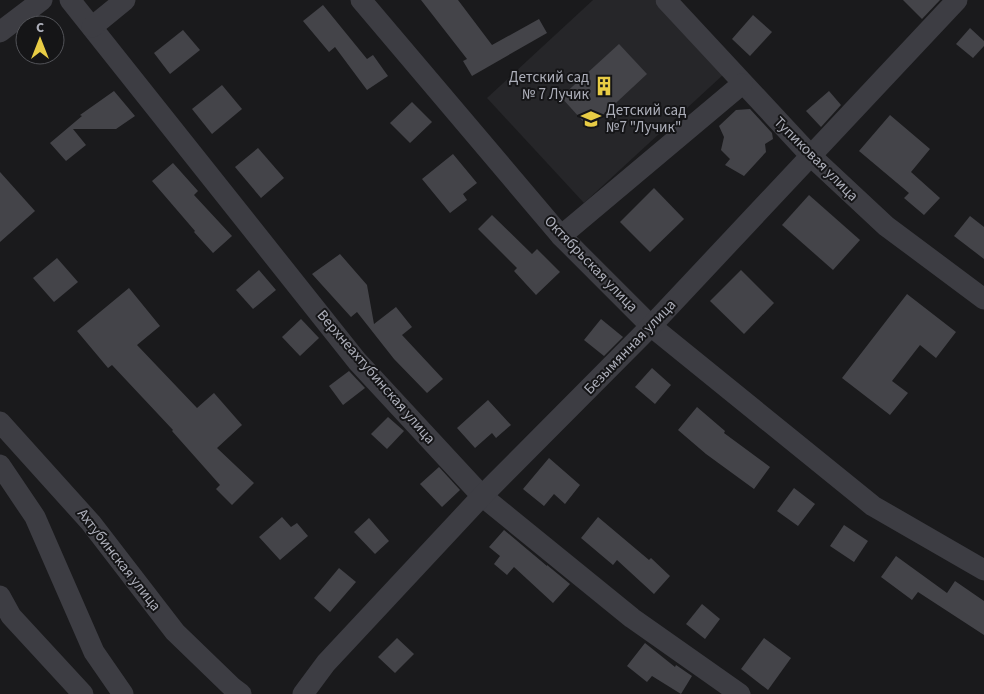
<svg xmlns="http://www.w3.org/2000/svg" width="984" height="694" font-family="'Source Sans 3',sans-serif">
  <rect width="100%" height="100%" fill="#1a1a1c"/>
  <polygon fill="#262629" points="593,0 655,0 724,74 584,203 487,98"/>
  <g fill="#444449">
    <polygon points="421,0 458,0 492,45 539,19 547,33 472,76 463,61 467,59"/>
    <polygon points="903,0 940,0 922,19"/>
    <polygon points="323,5 367,59 373,55 388,76 367,90 335,47 329,52 303,21"/>
    <polygon points="753,15 772,32 750,56 732,39"/>
    <polygon points="970,28 984,41 984,46 973,58 956,44"/>
    <polygon points="183,30 200,50 170,74 154,53"/>
    <polygon points="619,44 647,74 589,128 561,97"/>
    <polygon points="222,85 242,109 212,134 192,109"/>
    <polygon points="114,91 135,116 116,129 73,129 86,145 66,161 50,143 82,116 80,115"/>
    <polygon points="829,91 841,105 821,127 806,111"/>
    <polygon points="412,102 432,122 410,143 390,123"/>
    <polygon points="750,109 772,133 773,139 765,144 766,152 744,176 725,165 730,159 721,150 724,137 719,126 736,110"/>
    <polygon points="890,115 930,149 911,172 940,198 924,215 904,198 909,193 859,151"/>
    <polygon points="258,148 284,178 261,198 235,167"/>
    <polygon points="453,154 477,183 463,194 467,200 450,213 422,179"/>
    <polygon points="173,163 198,191 194,195 232,236 213,253 194,232 195,231 152,181"/>
    <polygon points="0,172 35,211 0,242"/>
    <polygon points="654,188 684,219 650,252 620,222"/>
    <polygon points="809,195 860,240 833,270 782,225"/>
    <polygon points="492,215 532,254 537,249 560,272 536,295 514,271 517,268 478,229"/>
    <polygon points="970,216 984,227 984,259 954,236"/>
    <polygon points="340,254 367,285 374,324 396,307 412,327 402,335 443,379 427,393 394,359 357,312 351,317 312,274"/>
    <polygon points="57,258 78,282 54,302 33,278"/>
    <polygon points="259,270 276,290 253,309 236,290"/>
    <polygon points="741,270 774,303 744,334 710,301"/>
    <polygon points="129,288 160,326 137,345 197,408 214,393 242,425 217,448 254,483 232,505 216,489 220,485 172,431 173,430 112,365 108,368 77,331"/>
    <polygon points="907,294 956,332 936,358 920,345 892,381 908,393 890,415 842,378"/>
    <polygon points="301,319 319,338 300,356 282,337"/>
    <polygon points="601,319 623,337 604,356 584,340"/>
    <polygon points="652,368 671,385 655,404 635,387"/>
    <polygon points="349,371 365,388 343,405 329,386"/>
    <polygon points="488,400 511,425 496,438 492,433 475,448 457,428"/>
    <polygon points="697,407 725,431 724,433 770,467 754,489 706,454 678,430"/>
    <polygon points="388,417 404,431 387,449 371,434"/>
    <polygon points="549,458 580,485 565,504 554,494 544,506 523,489"/>
    <polygon points="439,467 460,490 442,507 420,484"/>
    <polygon points="794,488 815,504 798,526 777,511"/>
    <polygon points="282,517 291,527 297,523 308,536 280,560 259,537"/>
    <polygon points="598,517 649,560 651,558 670,576 654,594 617,560 613,565 581,538"/>
    <polygon points="369,518 389,541 375,554 354,532"/>
    <polygon points="844,525 868,541 854,562 830,546"/>
    <polygon points="504,530 547,566 547,565 570,584 553,603 514,567 507,575 494,564 500,556 489,547"/>
    <polygon points="896,556 947,593 955,581 984,601 984,635 918,592 912,600 881,577"/>
    <polygon points="339,568 356,582 330,612 314,598"/>
    <polygon points="702,604 720,619 705,639 686,624"/>
    <polygon points="397,638 414,654 395,673 378,657"/>
    <polygon points="764,638 791,658 768,690 741,669"/>
    <polygon points="645,643 675,667 676,665 692,676 681,694 652,676 647,682 627,666"/>
  </g>
  <g fill="none" stroke-linecap="round" stroke-linejoin="round">
    <g stroke="#3d3d43" stroke-width="21">
      <polyline points="70,0 357,361 482,496 632,618 740,694"/>
      <polyline points="361,0 561,236 651,326 873,506 984,570"/>
      <polyline points="666,0 811,156 886,226 984,299"/>
      <polyline points="92,27 125,0"/>
      <polyline points="0,32 42,0"/>
      <polyline points="561,236 742,84"/>
      <polyline points="0,422 91,523 175,632 233,688 241,694"/>
      <polyline points="0,465 35,517 94,652 123,694"/>
      <polyline points="0,596 11,616 83,694"/>
      <polyline points="303,694 326,663 482,496 651,326 957,0"/>
    </g>
  </g>
  <defs>
    <symbol id="building-bare" viewBox="-9 -9 18 18"><path d="M-4-6H4V6H1V3H-1V6H-4ZM-2.5-4.3h1.7v1.8h-1.7ZM.8-4.3h1.7v1.8H.8ZM-2.5-1h1.7V.8h-1.7ZM.8-1h1.7V.8H.8Z" fill="#e8cc45" stroke="#151517" stroke-width="2.5" paint-order="stroke"/></symbol>
    <symbol id="school-bare" viewBox="-9 -9 18 18"><path d="M0-5L7-2L0 1L-7-2ZM-4 1L0 2.5L4 1V4Q0 6-4 4Z" fill="#e8cc45" stroke="#151517" stroke-width="2.5" paint-order="stroke"/></symbol>
  </defs>
  <g fill-rule="evenodd">
    <use href="#building-bare" x="590" y="72" width="28" height="28"/>
    <use href="#school-bare" x="577" y="105" width="28" height="28"/>
  </g>
  <g text-anchor="middle" dominant-baseline="central" stroke-width="4" stroke-linejoin="round" paint-order="stroke">
    <g font-size="15" fill="#adafba" stroke="#151517" text-anchor="end">
      <text x="589" y="77">Детский сад<tspan x="589" dy="17">№ 7 Лучик</tspan></text>
      <text x="606" y="110" text-anchor="start">Детский сад<tspan x="606" dy="17">№7 "Лучик"</tspan></text>
    </g>
    <g font-size="15" fill="#adafba" stroke="#151517">
      <text transform="translate(816 159) rotate(45)">Тупиковая улица</text>
      <text transform="translate(591 264) rotate(46)">Октябрьская улица</text>
      <text transform="translate(630 347) rotate(-46)">Безымянная улица</text>
      <text transform="translate(376 377) rotate(49)">Верхнеахтубинская улица</text>
      <text transform="translate(119 560) rotate(52)">Ахтубинская улица</text>
    </g>
  </g>
  <g transform="translate(40 40)"><circle r="24" fill="#151517" stroke="#525358"/>
  <path d="M0-4L9 19L0 12L-9 19Z" fill="#e8cc45"/>
  <text y="-8" font-size="14" font-weight="bold" text-anchor="middle" fill="#adafba">С</text>
  </g>
</svg>
